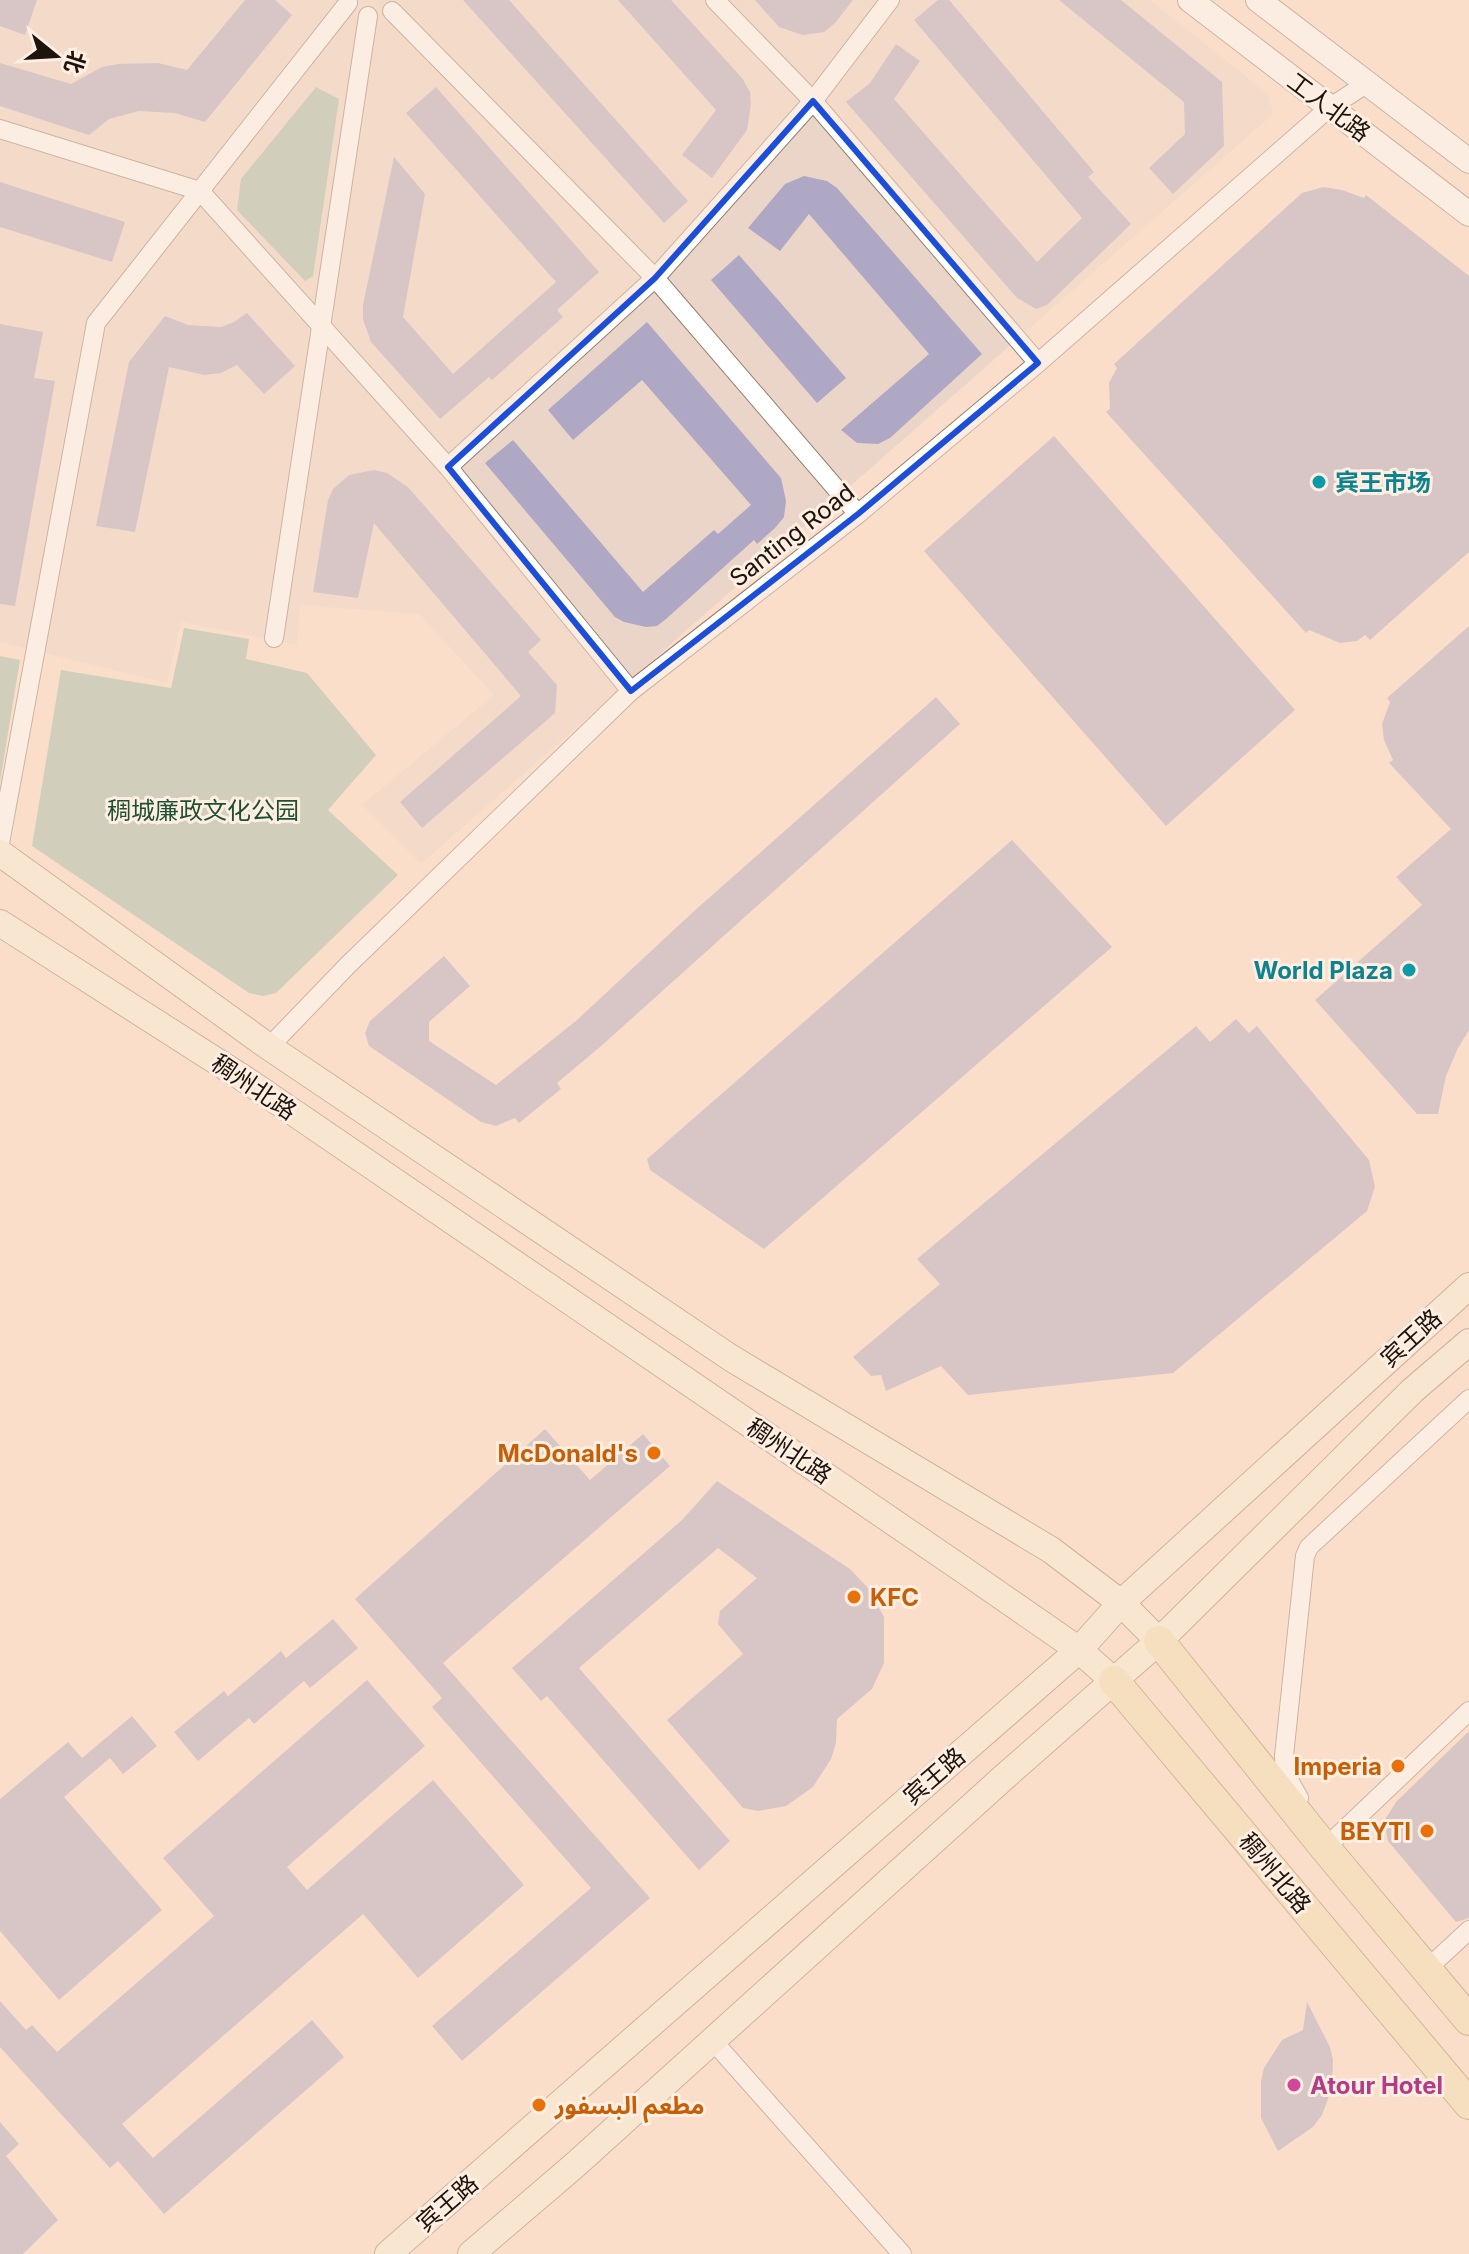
<svg xmlns="http://www.w3.org/2000/svg" width="1469" height="2254" font-family="Inter,'Noto Sans Arabic','Noto Sans SC',sans-serif">
  <rect width="100%" height="100%" fill="#fadecb"/>
  <polygon fill="#ebd5c8" points="0,0 1150,0 1268,94 1273,114 421,864 362,805 494,695 419,614 300,605 297,645 181,622 167,683 0,642"/>
  <g fill="#a0bda9">
    <polygon points="316,87 339,99 313,276 305,281 237,210 241,179"/>
    <polygon points="184,628 249,639 246,659 307,673 376,755 328,810 398,875 276,993 263,996 249,993 32,846 61,670 171,688"/>
    <polygon points="0,656 20,660 0,782"/>
  </g>
  <g fill="#afa8c4">
    <polygon points="0,0 37,0 25,35 0,26"/>
    <polygon points="245,0 275,0 292,15 205,122 175,113 139,111 109,119 89,135 0,106 0,63 71,84 102,67 118,64 158,63 187,70"/>
    <polygon points="463,0 509,0 688,201 664,223"/>
    <polygon points="618,0 671,0 742,78 750,92 751,104 747,130 712,178 682,155 716,110"/>
    <polygon points="755,0 853,0 835,23 824,32 803,35 779,27"/>
    <polygon points="938,0 949,0 1094,172 1088,177 1131,224 1047,305 1036,309 1017,298 846,102 870,83 896,44 920,61 894,99 1037,262 1082,218 914,20"/>
    <polygon points="1059,0 1121,0 1222,82 1224,146 1173,194 1149,168 1185,134 1184,102"/>
    <polygon points="436,87 599,272 557,310 563,317 492,380 489,377 440,419 371,342 363,319 363,305 394,157 425,194 403,317 453,374 556,282 406,113"/>
    <polygon points="804,176 827,181 837,188 982,354 890,438 878,444 857,443 841,430 929,354 809,214 780,251 748,228 785,184"/>
    <polygon points="0,182 125,222 112,262 0,227"/>
    <polygon points="1323,187 1342,190 1364,198 1366,195 1469,276 1469,552 1370,640 1365,635 1357,641 1340,643 1309,630 1306,633 1106,412 1110,409 1109,383 1117,368 1114,364 1302,193"/>
    <polygon points="739,255 846,378 817,403 711,280"/>
    <polygon points="247,313 295,366 264,394 237,365 221,373 204,375 169,367 135,532 96,526 129,362 165,316 188,325 221,327 234,322"/>
    <polygon points="647,322 781,478 786,501 784,517 775,528 757,544 754,540 666,619 657,626 646,627 624,622 615,617 485,463 513,440 643,592 714,530 718,534 751,505 642,380 573,440 548,410"/>
    <polygon points="0,324 43,332 34,378 55,381 15,606 0,604"/>
    <polygon points="1054,436 1295,710 1166,826 924,551"/>
    <polygon points="374,470 387,473 408,487 541,640 528,652 557,685 555,713 422,828 400,802 521,696 374,523 358,598 313,592 328,500 333,489 349,475"/>
    <polygon points="1469,626 1469,1030 1458,1048 1446,1076 1438,1114 1417,1114 1315,1000 1422,905 1396,877 1451,829 1389,763 1393,760 1384,740 1382,724 1390,702 1387,698"/>
    <polygon points="936,697 960,724 600,1047 557,1083 561,1089 519,1123 515,1118 496,1126 481,1122 369,1046 365,1033 370,1021 444,956 470,986 429,1022 429,1041 496,1085 577,1020 693,912"/>
    <polygon points="1012,840 1112,947 764,1249 650,1170 647,1159"/>
    <polygon points="1236,1019 1249,1033 1257,1026 1369,1160 1375,1187 1367,1211 1173,1373 968,1395 941,1366 886,1391 881,1375 871,1376 853,1357 940,1284 917,1259 1196,1026 1210,1042"/>
    <polygon points="545,1429 590,1480 643,1434 670,1466 443,1663 650,1898 462,2061 432,2026 591,1888 432,1707 442,1698 355,1599"/>
    <polygon points="717,1481 850,1569 868,1588 884,1617 884,1663 872,1689 837,1719 836,1743 831,1759 813,1787 786,1806 758,1811 743,1808 667,1720 743,1654 718,1624 720,1611 757,1578 718,1548 579,1668 730,1841 699,1870 547,1696 541,1701 512,1668 682,1520"/>
    <polygon points="333,1619 358,1648 310,1688 304,1681 254,1724 249,1718 198,1761 174,1732 224,1691 228,1696 281,1651 286,1658"/>
    <polygon points="367,1680 425,1746 287,1867 307,1890 433,1780 524,1885 418,1978 363,1914 122,2124 153,2158 312,2020 344,2057 164,2214 118,2161 110,2168 0,2047 0,2001 26,2030 32,2025 57,2052 214,1916 163,1858"/>
    <polygon points="132,1716 157,1746 123,1774 110,1758 64,1797 162,1910 59,2000 0,1931 0,1799 68,1742 82,1758"/>
    <polygon points="1469,1731 1469,1918 1456,1922 1388,1841 1384,1821 1396,1802"/>
    <polygon points="1307,2002 1330,2047 1333,2060 1332,2088 1322,2115 1313,2127 1278,2151 1261,2118 1261,2081 1264,2068 1282,2040 1303,2030"/>
    <polygon points="0,2122 19,2144 6,2156 58,2220 23,2254 0,2254"/>
  </g>
  <g fill="none" stroke-linecap="round" stroke-linejoin="round">
    <defs>
      <g id="minor">
        <polyline points="715,0 813,101 1038,363"/>
        <polyline points="392,11 655,278 858,514"/>
        <polyline points="0,129 200,191 448,467 631,691"/>
        <polyline points="448,467 655,278 813,101 890,0"/>
        <polyline points="274,638 368,16"/>
        <polyline points="0,843 96,323 348,3"/>
        <polyline points="269,1047 348,965 631,691 858,514 1038,363 1329,108 1366,84"/>
        <polyline points="1299,1798 1285,1773 1284,1756 1305,1556 1309,1547 1469,1399"/>
        <polyline points="1322,1842 1325,1848 1469,1711"/>
        <polyline points="1428,1968 1469,1930"/>
        <polyline points="713,2041 902,2254"/>
      </g>
      <g id="tertiary">
        <polyline points="1190,0 1469,214"/>
        <polyline points="1258,0 1469,161"/>
      </g>
      <g id="secondary">
        <polyline points="0,853 269,1047 731,1358 1051,1550 1121,1603 1159,1641"/>
        <polyline points="0,923 249,1082 965,1571 1079,1650 1114,1681"/>
        <polyline points="388,2254 1079,1650 1121,1603 1469,1286"/>
        <polyline points="471,2254 575,2165 1003,1778 1159,1641 1413,1390 1469,1342"/>
      </g>
      <g id="primary">
        <polyline points="1159,1641 1325,1848 1469,2020"/>
        <polyline points="1114,1681 1469,2104"/>
      </g>
    </defs>
    <use href="#minor" stroke="#987f6d" stroke-width="20"/>
    <use href="#tertiary" stroke="#987f6d" stroke-width="26"/>
    <use href="#secondary" stroke="#987f6d" stroke-width="28"/>
    <use href="#primary" stroke="#a08a56" stroke-width="32"/>
    <use href="#minor" stroke="#fff" stroke-width="18"/>
    <use href="#tertiary" stroke="#fff" stroke-width="24"/>
    <use href="#secondary" stroke="#f8efd8" stroke-width="26"/>
    <use href="#primary" stroke="#f0dfb2" stroke-width="30"/>
  </g>
  <path d="M0 0H1469V2254H0ZM813 101 1038 363 858 514 631 691 448 467 655 278Z" fill="#fadecb" fill-opacity=".55" fill-rule="evenodd"/>
  <path fill="none" stroke="#1d4ed8" stroke-width="6" stroke-linejoin="round" d="M813 101 1038 363 858 514 631 691 448 467 655 278Z"/>
  <g fill="#0f9aa8" stroke="#ffeee2" stroke-width="3">
    <circle cx="1319" cy="482" r="8"/>
    <circle cx="1409" cy="970" r="8"/>
  </g>
  <g fill="#e8710a" stroke="#ffeee2" stroke-width="3">
    <circle cx="654" cy="1453" r="8"/>
    <circle cx="854" cy="1597" r="8"/>
    <circle cx="1398" cy="1766" r="8"/>
    <circle cx="1427" cy="1831" r="8"/>
    <circle cx="539" cy="2105" r="8"/>
  </g>
  <circle fill="#d1479c" stroke="#ffeee2" stroke-width="3" cx="1294" cy="2085" r="8"/>
  <g text-anchor="middle" dominant-baseline="central" stroke-width="6" stroke-linejoin="round" paint-order="stroke">
    <g font-size="24" fill="#1d140d" stroke="#ffeee2">
      <text transform="translate(1329 107) rotate(37)">工人北路</text>
      <text transform="translate(792 535) rotate(-38)">Santing Road</text>
      <text transform="translate(254 1087) rotate(34)">稠州北路</text>
      <text transform="translate(1411 1338) rotate(-42)">宾王路</text>
      <text transform="translate(789 1451) rotate(34)">稠州北路</text>
      <text transform="translate(934 1776) rotate(-41)">宾王路</text>
      <text transform="translate(1275 1873) rotate(50)">稠州北路</text>
      <text transform="translate(447 2203) rotate(-41)">宾王路</text>
    </g>
    <g font-size="24" font-weight="bold" fill="#0d838f" stroke="#ffeee2" text-anchor="start">
      <text x="1335" y="482">宾王市场</text>
      <text x="1393" y="970" text-anchor="end">World Plaza</text>
    </g>
    <g font-size="24" fill="#1e5133" stroke="#ffeee2">
      <text x="203" y="810">稠城廉政文化公园</text>
    </g>
    <g font-size="24" font-weight="bold" fill="#c56008" stroke="#ffeee2" text-anchor="end">
      <text x="638" y="1453">McDonald's</text>
      <text x="870" y="1597" text-anchor="start">KFC</text>
      <text x="1382" y="1766">Imperia</text>
      <text x="1411" y="1831">BEYTI</text>
      <text x="555" y="2105" text-anchor="start">مطعم البسفور</text>
    </g>
    <g font-size="24" font-weight="bold" fill="#b23c85" stroke="#ffeee2" text-anchor="start">
      <text x="1310" y="2085">Atour Hotel</text>
    </g>
  </g>
  <g transform="translate(56 56) rotate(108)" stroke="#ffeee2" stroke-width="6" paint-order="stroke">
  <path d="M0-6L14 30L0 20L-14 30Z" fill="#1d140d"/>
  <text y="-12" font-size="22" font-weight="bold" text-anchor="middle" fill="#1d140d">北</text>
  </g>
</svg>
